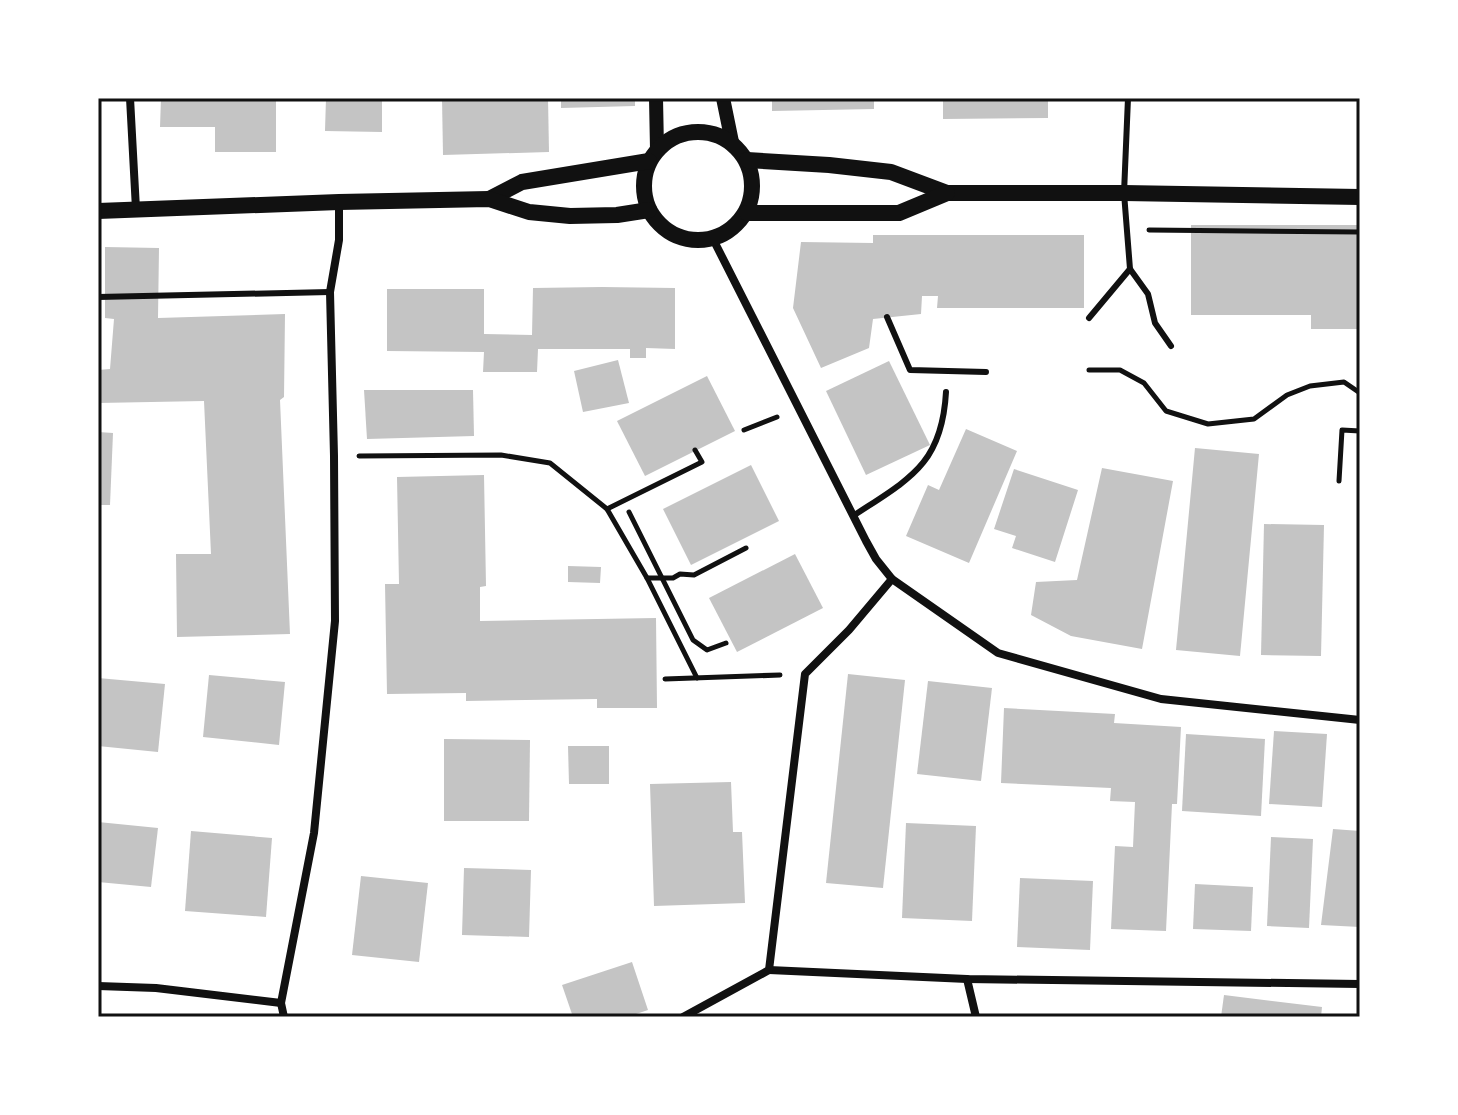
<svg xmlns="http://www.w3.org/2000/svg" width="1458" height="1115" font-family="'PT Serif',serif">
  <rect width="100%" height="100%" fill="#fff"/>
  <g fill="#c4c4c4">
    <polygon points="161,98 276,98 276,152 215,152 215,127 160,127"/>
    <polygon points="326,98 382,98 382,132 325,131"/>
    <polygon points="442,98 548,98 549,152 443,155"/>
    <polygon points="561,98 635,98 635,106 561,108"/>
    <polygon points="772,98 874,98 874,109 772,111"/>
    <polygon points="943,98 1048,98 1048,118 943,119"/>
    <polygon points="1191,225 1360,225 1360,329 1311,329 1311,315 1191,315"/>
    <polygon points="873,235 1084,235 1084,308 937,308 938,296 922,296 921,314 873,319 869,348 821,368 793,308 801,242 873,243"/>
    <polygon points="105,247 159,248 158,318 285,314 284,397 280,400 290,634 177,637 176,554 211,554 204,401 98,403 98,370 110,369 114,319 105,318"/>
    <polygon points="602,287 675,288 675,349 646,348 646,358 630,358 630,349 538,349 537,372 483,372 484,352 387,351 387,289 484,289 484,334 532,335 533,288"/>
    <polygon points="618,360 629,403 583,412 574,371"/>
    <polygon points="889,361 930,445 866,475 826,391"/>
    <polygon points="707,376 735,431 645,476 617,421"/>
    <polygon points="364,390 473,390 474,436 367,439"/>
    <polygon points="966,429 1017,451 969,563 906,536 928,485 939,490"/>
    <polygon points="98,432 113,433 110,505 98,505"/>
    <polygon points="1195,448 1259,454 1240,656 1176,650"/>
    <polygon points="751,465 779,521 691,565 663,509"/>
    <polygon points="1102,468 1173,481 1142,649 1071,636 1031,615 1036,582 1077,580"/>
    <polygon points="1014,469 1078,490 1055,562 1012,548 1016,536 994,529"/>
    <polygon points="484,475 486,586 480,587 480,621 656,618 657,708 597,708 597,699 466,701 466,693 387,694 385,584 399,584 397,477"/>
    <polygon points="1264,524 1324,525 1321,656 1261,655"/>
    <polygon points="795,554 823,608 737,652 709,598"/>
    <polygon points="568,566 601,567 600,583 568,582"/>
    <polygon points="848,674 905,680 883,888 826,883"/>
    <polygon points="209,675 285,682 279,745 203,737"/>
    <polygon points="98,678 165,684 158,752 98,746"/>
    <polygon points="928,681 992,688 981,781 917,774"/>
    <polygon points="1004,708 1115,714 1114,723 1181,727 1177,804 1172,804 1166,931 1111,929 1115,846 1133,847 1135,802 1110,801 1111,788 1001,783"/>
    <polygon points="1274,731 1327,734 1322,807 1269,804"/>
    <polygon points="1186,734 1265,739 1261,816 1182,811"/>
    <polygon points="444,739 530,740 529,821 444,821"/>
    <polygon points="568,746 609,746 609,784 569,784"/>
    <polygon points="731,782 733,832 742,832 745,903 654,906 650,784"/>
    <polygon points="98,822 158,828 151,887 98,882"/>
    <polygon points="906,823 976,826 972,921 902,918"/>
    <polygon points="1333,829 1360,831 1360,927 1321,925"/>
    <polygon points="191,831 272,838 266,917 185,911"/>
    <polygon points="1271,837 1313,839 1309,928 1267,926"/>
    <polygon points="464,868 531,870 529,937 462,935"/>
    <polygon points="361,876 428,883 419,962 352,955"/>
    <polygon points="1020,878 1093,881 1090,950 1017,947"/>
    <polygon points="1195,884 1253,887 1251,931 1193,929"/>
    <polygon points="632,962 648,1010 627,1017 573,1017 562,985"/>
    <polygon points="1224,995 1322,1007 1321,1017 1221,1017"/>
  </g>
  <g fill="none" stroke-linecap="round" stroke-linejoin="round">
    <g stroke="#111" stroke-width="5">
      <polyline points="1149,230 1360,232"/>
      <polyline points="1089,370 1120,370 1144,383 1166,411 1208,424 1254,419 1287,395 1310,386 1344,382 1360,393"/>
      <polyline points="744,430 777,417"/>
      <polyline points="359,456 501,455 550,463 607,509 647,578 697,678"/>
      <polyline points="1339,481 1342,430 1360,431"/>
      <polyline points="607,509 702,462 695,450"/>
      <polyline points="629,512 693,640 707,650 726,643"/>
      <polyline points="647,578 673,578 680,574 694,575 746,548"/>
      <polyline points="665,679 780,675"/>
    </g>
    <g stroke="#111" stroke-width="6">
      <polyline points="1128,98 1124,193 1130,269 1148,294 1155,323 1171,346"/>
      <polyline points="98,297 330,292"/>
      <polyline points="887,317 910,370 986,372"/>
      <polyline points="1089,318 1130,269"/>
      <path d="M853 516C909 479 942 465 946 392"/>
    </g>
    <g stroke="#111" stroke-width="8">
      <polyline points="130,98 136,209"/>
      <polyline points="713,239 866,541 876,559 892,579 998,653 1161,699 1360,720"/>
      <polyline points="769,970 967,979 1360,984"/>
      <polyline points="967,979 976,1017"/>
      <polyline points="98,986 156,988 281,1003"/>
      <polyline points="284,1017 281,1003 314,833 335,621 334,456 330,292 339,240 339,202"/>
      <polyline points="683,1017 769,970 805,674 849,630 892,579"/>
    </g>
    <g stroke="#111" stroke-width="14">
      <polyline points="656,98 657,149"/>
      <polyline points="723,98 732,142"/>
    </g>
    <g stroke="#111" stroke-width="16">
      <circle cx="698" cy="186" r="54"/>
      <polyline points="747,160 829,165 891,172 947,193 1124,193 1360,197"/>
      <polyline points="489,199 522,182 649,161"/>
      <polyline points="98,211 339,202 489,199 529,212 570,216 617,215 649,210"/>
      <polyline points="747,213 899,213 947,193"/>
    </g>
  </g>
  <rect width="1458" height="1115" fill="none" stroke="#ffffff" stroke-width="200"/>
  <rect x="100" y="100" width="1258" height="915" fill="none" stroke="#111" stroke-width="3"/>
</svg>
